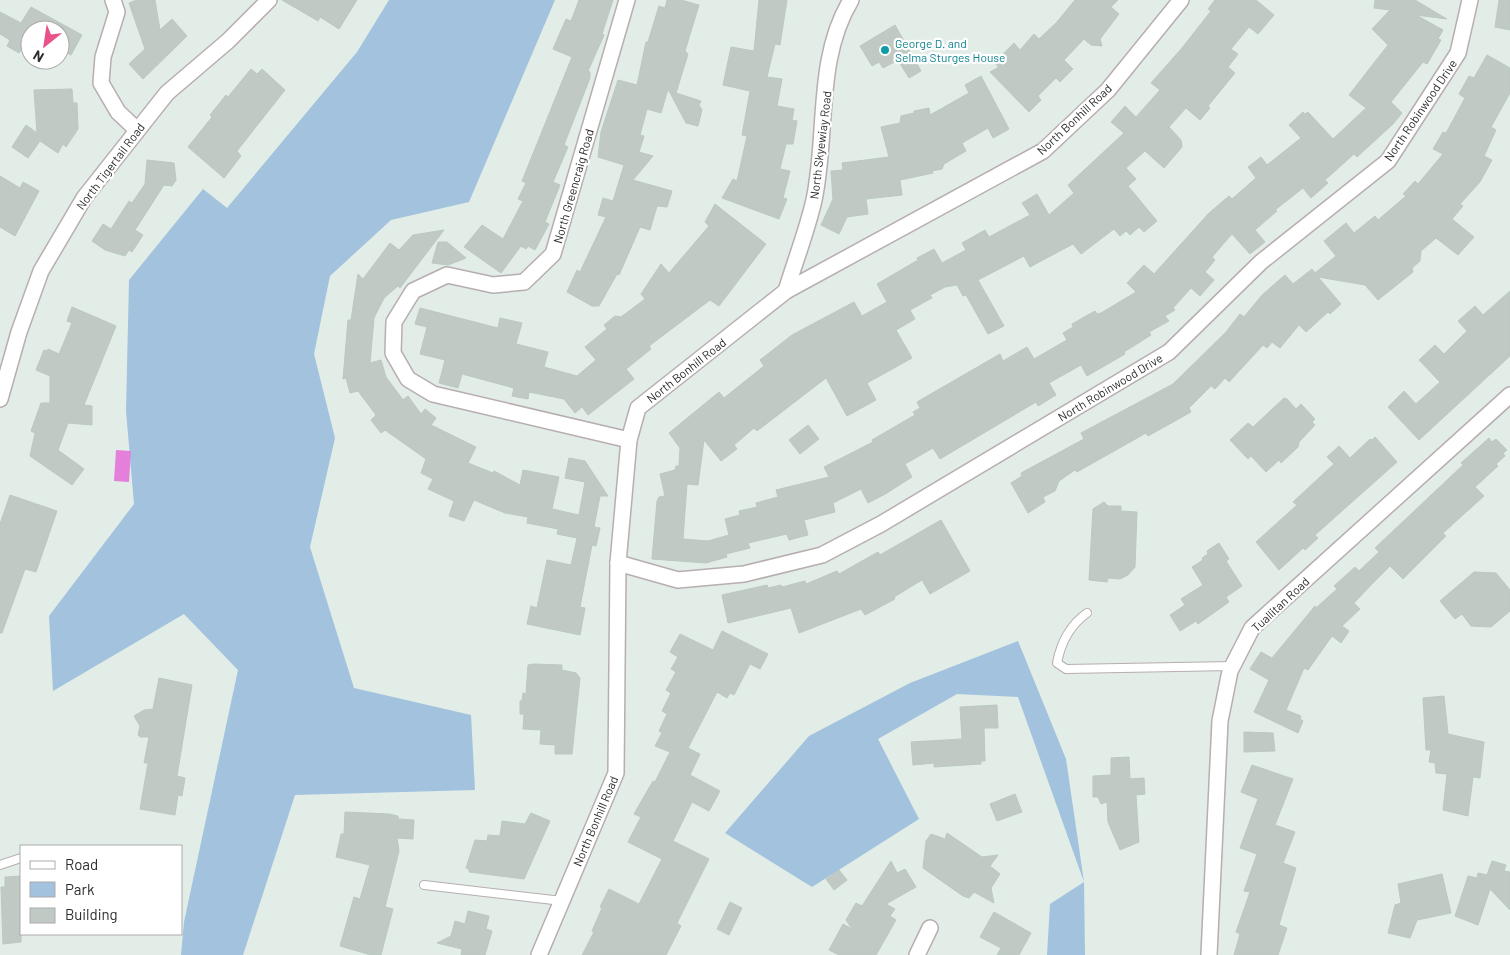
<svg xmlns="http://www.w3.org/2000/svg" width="1510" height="955" font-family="Barlow,sans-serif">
  <rect width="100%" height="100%" fill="#e1ede6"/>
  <g fill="#a3c2de">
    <polygon points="389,0 555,0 469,202 391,220 330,276 314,354 335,438 310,547 354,688 471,715 475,790 295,795 243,955 181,955 184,922 238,670 184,614 53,691 49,616 134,504 126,411 129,280 203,189 227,208 357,52"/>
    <polygon points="1018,641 1066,759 1084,882 1085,955 1047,955 1050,904 1084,882 1018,697 957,694 878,739 919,819 812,887 725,833 809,736 910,683"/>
  </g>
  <polygon fill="#e47fdc" points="116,450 131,451 129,482 114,481"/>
  <g fill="#c0c9c3" stroke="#bac9c1">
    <polygon points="137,0 155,0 160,30 172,19 187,36 143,79 129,64 145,49 129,3"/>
    <polygon points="282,0 357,0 339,29 320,17 318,21"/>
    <polygon points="579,0 613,0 602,34 604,35 588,71 590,72 590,78 564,145 568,147 553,182 560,185 545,222 549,224 535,250 528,246 526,249 521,246 501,273 464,247 482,225 503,239 523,201 518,199 526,183 522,181 572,57 553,49 566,19 571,21"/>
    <polygon points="667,0 681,0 699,5 685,51 688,54 676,93 701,101 699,105 702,110 698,126 686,123 668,89 661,113 647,109 640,135 644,136 639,152 653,156 633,180 672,191 667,207 657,206 650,230 640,227 619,275 617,274 599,306 592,306 567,292 577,270 580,272 606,217 598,215 603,198 613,201 624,165 598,157 601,132 618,80 637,85 646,42 648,42 659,6 665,8"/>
    <polygon points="759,0 787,0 780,45 775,44 767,77 782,79 777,106 794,109 792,120 797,121 793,144 786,144 780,169 790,171 783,198 787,199 779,219 722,198 733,179 737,181 747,136 742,135 750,91 723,85 731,47 754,51"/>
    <polygon points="1075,0 1118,0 1111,7 1119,14 1100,39 1102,46 1091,45 1084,39 1064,60 1073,69 1060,82 1056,78 1038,96 1041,100 1029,112 990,72 999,67 994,63 1014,43 1020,50 1034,34 1039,39 1056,23"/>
    <polygon points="1215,0 1256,0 1274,15 1258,34 1249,27 1231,49 1238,54 1228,67 1235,73 1208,106 1210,108 1200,120 1186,108 1169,127 1181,140 1182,147 1164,168 1145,151 1126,168 1136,179 1128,186 1157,221 1144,232 1139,227 1130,235 1126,231 1120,236 1114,229 1081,254 1073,244 1030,267 1024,256 978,280 1004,326 988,334 966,295 963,296 957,285 945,287 930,295 932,298 910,310 915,319 896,330 912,358 867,383 876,400 847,416 826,378 757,431 754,428 734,445 737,449 721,461 704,440 698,485 687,484 683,539 708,541 729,535 725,519 740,515 739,511 757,507 756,503 778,497 776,490 829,477 824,467 873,442 872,440 915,415 913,412 920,408 917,402 1000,354 1003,361 1027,347 1034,359 1067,340 1063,333 1073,327 1072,324 1095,311 1097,314 1101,313 1136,292 1127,283 1144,265 1154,274 1209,213 1229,196 1232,199 1256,178 1248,167 1261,157 1267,165 1301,138 1289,125 1303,112 1305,114 1308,112 1333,139 1366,108 1349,95 1388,45 1372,29 1390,10 1374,8 1375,0 1415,0 1447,19 1416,15 1443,30 1438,39 1441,40 1427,64 1423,62 1391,102 1402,113 1393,124 1357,157 1354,154 1325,180 1328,183 1311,198 1303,188 1275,210 1277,211 1255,230 1265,242 1250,254 1232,234 1212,257 1215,260 1205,272 1214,280 1200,296 1191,288 1173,308 1175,310 1165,316 1169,321 1149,332 1151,335 1124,352 1125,354 1087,376 1081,365 1049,383 1056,395 1038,406 1036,402 940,459 933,448 905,464 912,477 887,493 868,503 861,489 833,503 835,512 804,520 808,535 789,540 787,534 748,543 750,548 726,554 727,557 706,563 652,559 657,501 659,497 665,496 660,474 675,470 676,466 679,466 680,448 669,433 719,392 724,398 764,366 760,360 792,335 854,302 862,316 887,302 877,284 918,260 917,258 934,249 942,263 966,250 962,243 985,230 989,237 1030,215 1022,203 1037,194 1049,215 1074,193 1068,185 1124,133 1111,122 1125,106 1136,117 1160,90 1151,83 1182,48 1211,11 1208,9"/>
    <polygon points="1499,0 1510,0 1510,30 1495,27"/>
    <polygon points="31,7 82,35 71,55 60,49 60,30 30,30 30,38 19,53 7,46 10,40 0,34 0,12 21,23"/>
    <polygon points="895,25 921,71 909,78 898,60 883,68 879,62 872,66 860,46"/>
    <polygon points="1487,55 1510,68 1510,93 1491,127 1496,130 1484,156 1492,160 1480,182 1460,204 1463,206 1452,219 1474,237 1458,255 1436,238 1421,251 1420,261 1412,268 1413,272 1378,300 1365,285 1318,277 1341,304 1330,314 1328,312 1306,332 1299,325 1280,348 1272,342 1267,348 1263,345 1229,382 1225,378 1215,389 1211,386 1189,408 1191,412 1148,436 1146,433 1077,472 1075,470 1059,481 1055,491 1043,497 1045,502 1028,513 1011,483 1022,476 1021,473 1084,439 1081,433 1173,384 1226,332 1240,314 1244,317 1262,295 1285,275 1293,284 1312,269 1315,273 1336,256 1324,241 1346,223 1354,233 1375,216 1378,220 1406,196 1403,194 1415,181 1418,184 1443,154 1433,149 1443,132 1446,133 1465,98 1459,94 1469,76 1474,78"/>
    <polygon points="251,69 257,74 262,69 285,90 237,151 241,156 224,178 188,147 212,117 210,115 226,95 228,97"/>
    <polygon points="981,76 1009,129 993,138 988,128 962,143 966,151 944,164 942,169 932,171 933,173 900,180 902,195 866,199 868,214 847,217 839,234 821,225 833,199 831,171 843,170 842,163 889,157 881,127 900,123 901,116 914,113 914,111 929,108 930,115 969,93 965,85"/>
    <polygon points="72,89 73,103 77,103 78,129 66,147 63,144 58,153 40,141 28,158 12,147 26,125 37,133 34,90"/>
    <polygon points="147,160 174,163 176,180 172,186 164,185 135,230 143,235 132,252 129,250 125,256 105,250 92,241 103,224 111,229 129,201 132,203 145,184"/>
    <polygon points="0,176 20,188 23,182 39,191 15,236 0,227"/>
    <polygon points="715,204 766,244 719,306 710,300 649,346 651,349 626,369 634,379 588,415 582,407 575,413 564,399 529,392 528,399 512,396 514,388 462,374 458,388 439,383 445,360 420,354 427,327 415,324 420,308 498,328 500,318 522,323 516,344 548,352 544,367 577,376 596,360 585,347 607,329 604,325 615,316 621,317 645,299 641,294 661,264 669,273 709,226 705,222"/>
    <polygon points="444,230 400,288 398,286 384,298 374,318 370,363 381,360 386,377 403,400 408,396 421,414 425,409 436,418 431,425 476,447 468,463 493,473 494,471 520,485 523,470 559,477 552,509 579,515 585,482 565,478 569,458 585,461 608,496 600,496 594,527 600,528 596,546 592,545 580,607 585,608 580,635 527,624 531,606 537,608 547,560 571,565 577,538 557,534 558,529 527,523 528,517 505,513 474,500 464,521 449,516 454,501 428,489 433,479 421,473 426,459 385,430 381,433 371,420 376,415 358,391 350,393 346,378 343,379 348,320 351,320 358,274 363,279 390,243 399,250 413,235"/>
    <polygon points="438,242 447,242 466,258 448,265 432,263"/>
    <polygon points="1510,291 1510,356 1419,440 1388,407 1404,391 1416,404 1440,382 1419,360 1435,345 1444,354 1467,331 1458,321 1475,306 1483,315"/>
    <polygon points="72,307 116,326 84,405 92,406 92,425 68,423 58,450 84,469 72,485 30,456 35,433 31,431 41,403 50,403 50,376 36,370 44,350 47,351 48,349 59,354 72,323 67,321"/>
    <polygon points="1284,398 1287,399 1296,409 1301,404 1315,419 1312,422 1315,425 1299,442 1298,447 1281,463 1279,460 1266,472 1251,456 1248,459 1230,440 1248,423 1253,427"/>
    <polygon points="808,425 819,439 800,454 789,440"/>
    <polygon points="1375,437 1397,462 1315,535 1318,538 1305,550 1303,548 1279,570 1256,542 1297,505 1293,502 1334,464 1327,457 1339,446 1350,458 1370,439 1372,440"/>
    <polygon points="1489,438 1492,442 1496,439 1507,450 1503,453 1505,456 1496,464 1498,466 1475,487 1484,496 1443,533 1446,536 1403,579 1390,566 1372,584 1354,603 1360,609 1342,626 1349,631 1341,643 1332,636 1308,670 1304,668 1286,710 1301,716 1300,719 1303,721 1298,733 1254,712 1269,680 1250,669 1261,652 1272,658 1315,606 1316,608 1337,589 1334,586 1355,567 1359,571 1379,552 1375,548 1463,465 1461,463"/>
    <polygon points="10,495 57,511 36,572 25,569 2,633 0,633 0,524"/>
    <polygon points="1104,502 1108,506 1121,506 1121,511 1137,512 1135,567 1128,575 1120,579 1108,578 1107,582 1089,580 1093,509"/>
    <polygon points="941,520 970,571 930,594 922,580 894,597 895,599 865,615 861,609 799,633 791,608 728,623 722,595 767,585 768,588 781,585 782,587 805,581 806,584 837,571 839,574 878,552 880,555"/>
    <polygon points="1219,543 1229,559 1226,561 1242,586 1226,597 1229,602 1198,624 1196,621 1180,631 1170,615 1185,605 1181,599 1203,585 1192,567 1203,560 1202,558 1208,554 1207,551"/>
    <polygon points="1474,572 1496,573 1510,590 1510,611 1491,627 1471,626 1462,614 1455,619 1440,601"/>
    <polygon points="722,631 768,654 760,669 750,664 734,695 730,693 727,698 717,692 688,748 700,754 690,775 720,791 709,811 692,802 673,841 709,859 677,923 681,926 666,955 582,955 594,932 592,931 602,908 600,907 609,889 639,904 662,859 628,842 641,817 634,814 653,781 655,782 670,752 655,746 662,733 659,731 667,714 662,711 671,693 666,690 676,672 671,669 678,657 670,652 680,634 713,650"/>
    <polygon points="534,664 562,665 562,670 576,673 580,678 572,754 555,754 555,745 540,744 541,730 523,729 524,714 520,714 520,701 522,701 523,693 526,694 528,665"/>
    <polygon points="159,678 192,685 177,776 185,778 182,796 178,795 175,815 140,809 148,763 144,763 149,737 140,737 138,735 140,726 134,716 144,710 153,709"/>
    <polygon points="1444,696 1448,734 1484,742 1480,778 1473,777 1468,816 1443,810 1447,774 1436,773 1435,763 1429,762 1431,750 1426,750 1423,698"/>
    <polygon points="997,705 998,728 984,728 985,761 981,761 981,764 934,767 934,763 913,765 911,742 962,739 960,707"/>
    <polygon points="1244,732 1273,733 1275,751 1244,752"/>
    <polygon points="1129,757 1130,779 1144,778 1145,794 1136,795 1139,842 1120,850 1108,822 1107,802 1101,804 1098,797 1093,797 1093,776 1111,775 1111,758"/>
    <polygon points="1252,765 1293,779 1275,825 1295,832 1283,863 1296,868 1279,925 1287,928 1278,955 1234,955 1240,934 1236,932 1250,892 1244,891 1257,854 1240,848 1258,799 1241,792"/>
    <polygon points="1015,794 1022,812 997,821 990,804"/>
    <polygon points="345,812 389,814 398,816 398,819 414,820 413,839 397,838 399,851 385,907 393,909 381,955 371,955 340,946 354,897 360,899 370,865 336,857 341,834 344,834"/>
    <polygon points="531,813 550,821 524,879 469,872 469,869 466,868 475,840 487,841 488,835 500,836 502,821 525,824"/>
    <polygon points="947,833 982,857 998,855 990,866 1000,874 991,888 994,903 974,892 969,898 963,896 923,868 926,841 931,834 945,839"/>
    <polygon points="891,861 897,873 905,869 916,887 886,904 895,909 890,916 896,920 876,955 839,955 829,950 843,924 852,929 846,920 856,903 862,906"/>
    <polygon points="1492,861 1506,865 1504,871 1510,872 1510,910 1490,889 1478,925 1455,916 1468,876 1477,878 1478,873 1487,875"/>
    <polygon points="839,870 847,880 834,890 826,879"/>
    <polygon points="1442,874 1451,913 1417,920 1410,938 1388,933 1395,905 1401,903 1398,884"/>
    <polygon points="21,876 21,942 3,944 1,887 5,887 5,877"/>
    <polygon points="730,902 742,908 729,935 717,929"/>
    <polygon points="468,911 489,916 486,929 492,931 485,955 461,955 462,949 437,943 451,936 455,921 465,924"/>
    <polygon points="994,912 1031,933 1019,955 997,955 1001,948 980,937"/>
  </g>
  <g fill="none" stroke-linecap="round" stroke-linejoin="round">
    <defs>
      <g id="lane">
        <path d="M1087 613C1070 625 1061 642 1057 663L1066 669 1232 666"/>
        <polyline points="0,865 21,858"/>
        <polyline points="424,885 562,901"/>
      </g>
      <g id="street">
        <polyline points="113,0 117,12 103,57 101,83 118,112 136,129"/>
        <polyline points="627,0 553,254 524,282 493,285 447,275 413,291 394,322 393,353 408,379 433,394 629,440"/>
        <path d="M786 291C795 261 807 231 814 200 828 135 815 59 851 0"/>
        <polyline points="0,399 19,332 41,271 84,198 167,93 228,41 269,0"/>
        <polyline points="618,563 678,580 744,574 822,555 881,524 1169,352 1261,262 1388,161 1458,53 1470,0"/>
        <polyline points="539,955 616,773 618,563 629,440 638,408 786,291 1043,151 1108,90 1181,0"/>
        <polyline points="917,955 930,928"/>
        <polyline points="1209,955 1220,721 1230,671 1252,628 1510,395"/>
      </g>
    </defs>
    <use href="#lane" stroke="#b8adb1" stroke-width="10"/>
    <use href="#street" stroke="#b8adb1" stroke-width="18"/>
    <use href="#lane" stroke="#fff" stroke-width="8"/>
    <use href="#street" stroke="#fff" stroke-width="15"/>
  </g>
  <circle fill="#0f9aa8" stroke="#fff" stroke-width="2" cx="885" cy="50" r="5"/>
  <g text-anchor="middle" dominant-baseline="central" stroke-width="4.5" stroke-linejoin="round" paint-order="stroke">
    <g font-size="12" fill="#0d838f" stroke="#fff" text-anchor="start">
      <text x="895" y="43">George D. and<tspan x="895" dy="14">Selma Sturges House</tspan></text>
    </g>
    <g font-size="12" fill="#2d2d2d" stroke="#fff">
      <text transform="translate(1420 110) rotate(-56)">North Robinwood Drive</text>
      <text transform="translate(1074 119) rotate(-43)">North Bonhill Road</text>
      <text transform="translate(820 145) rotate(-83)">North Skyewiay Road</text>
      <text transform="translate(110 166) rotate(-53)">North Tigertail Road</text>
      <text transform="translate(573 186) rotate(-74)">North Greencraig Road</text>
      <text transform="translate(686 370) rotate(-38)">North Bonhill Road</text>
      <text transform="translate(1110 387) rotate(-31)">North Robinwood Drive</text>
      <text transform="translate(1280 604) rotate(-43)">Tuallitan Road</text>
      <text transform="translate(595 821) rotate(-67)">North Bonhill Road</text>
    </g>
  </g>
  <rect x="20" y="845" width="162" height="90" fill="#ffffff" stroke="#ababab"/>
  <rect x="30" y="861" width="25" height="8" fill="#ffffff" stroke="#ababab"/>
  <text x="65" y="870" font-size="15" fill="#2d2d2d">Road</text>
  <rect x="30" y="882" width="25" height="15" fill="#a3c2de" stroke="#ababab"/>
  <text x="65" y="895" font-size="15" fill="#2d2d2d">Park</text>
  <rect x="30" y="908" width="25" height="15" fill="#c0c9c3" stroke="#ababab"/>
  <text x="65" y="920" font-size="15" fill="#2d2d2d">Building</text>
  <g transform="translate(45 45) rotate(210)"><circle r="24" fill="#ffffff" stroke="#ababab"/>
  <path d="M0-4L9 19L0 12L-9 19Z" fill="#ea518a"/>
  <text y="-8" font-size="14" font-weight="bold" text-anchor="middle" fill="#2d2d2d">N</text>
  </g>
</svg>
